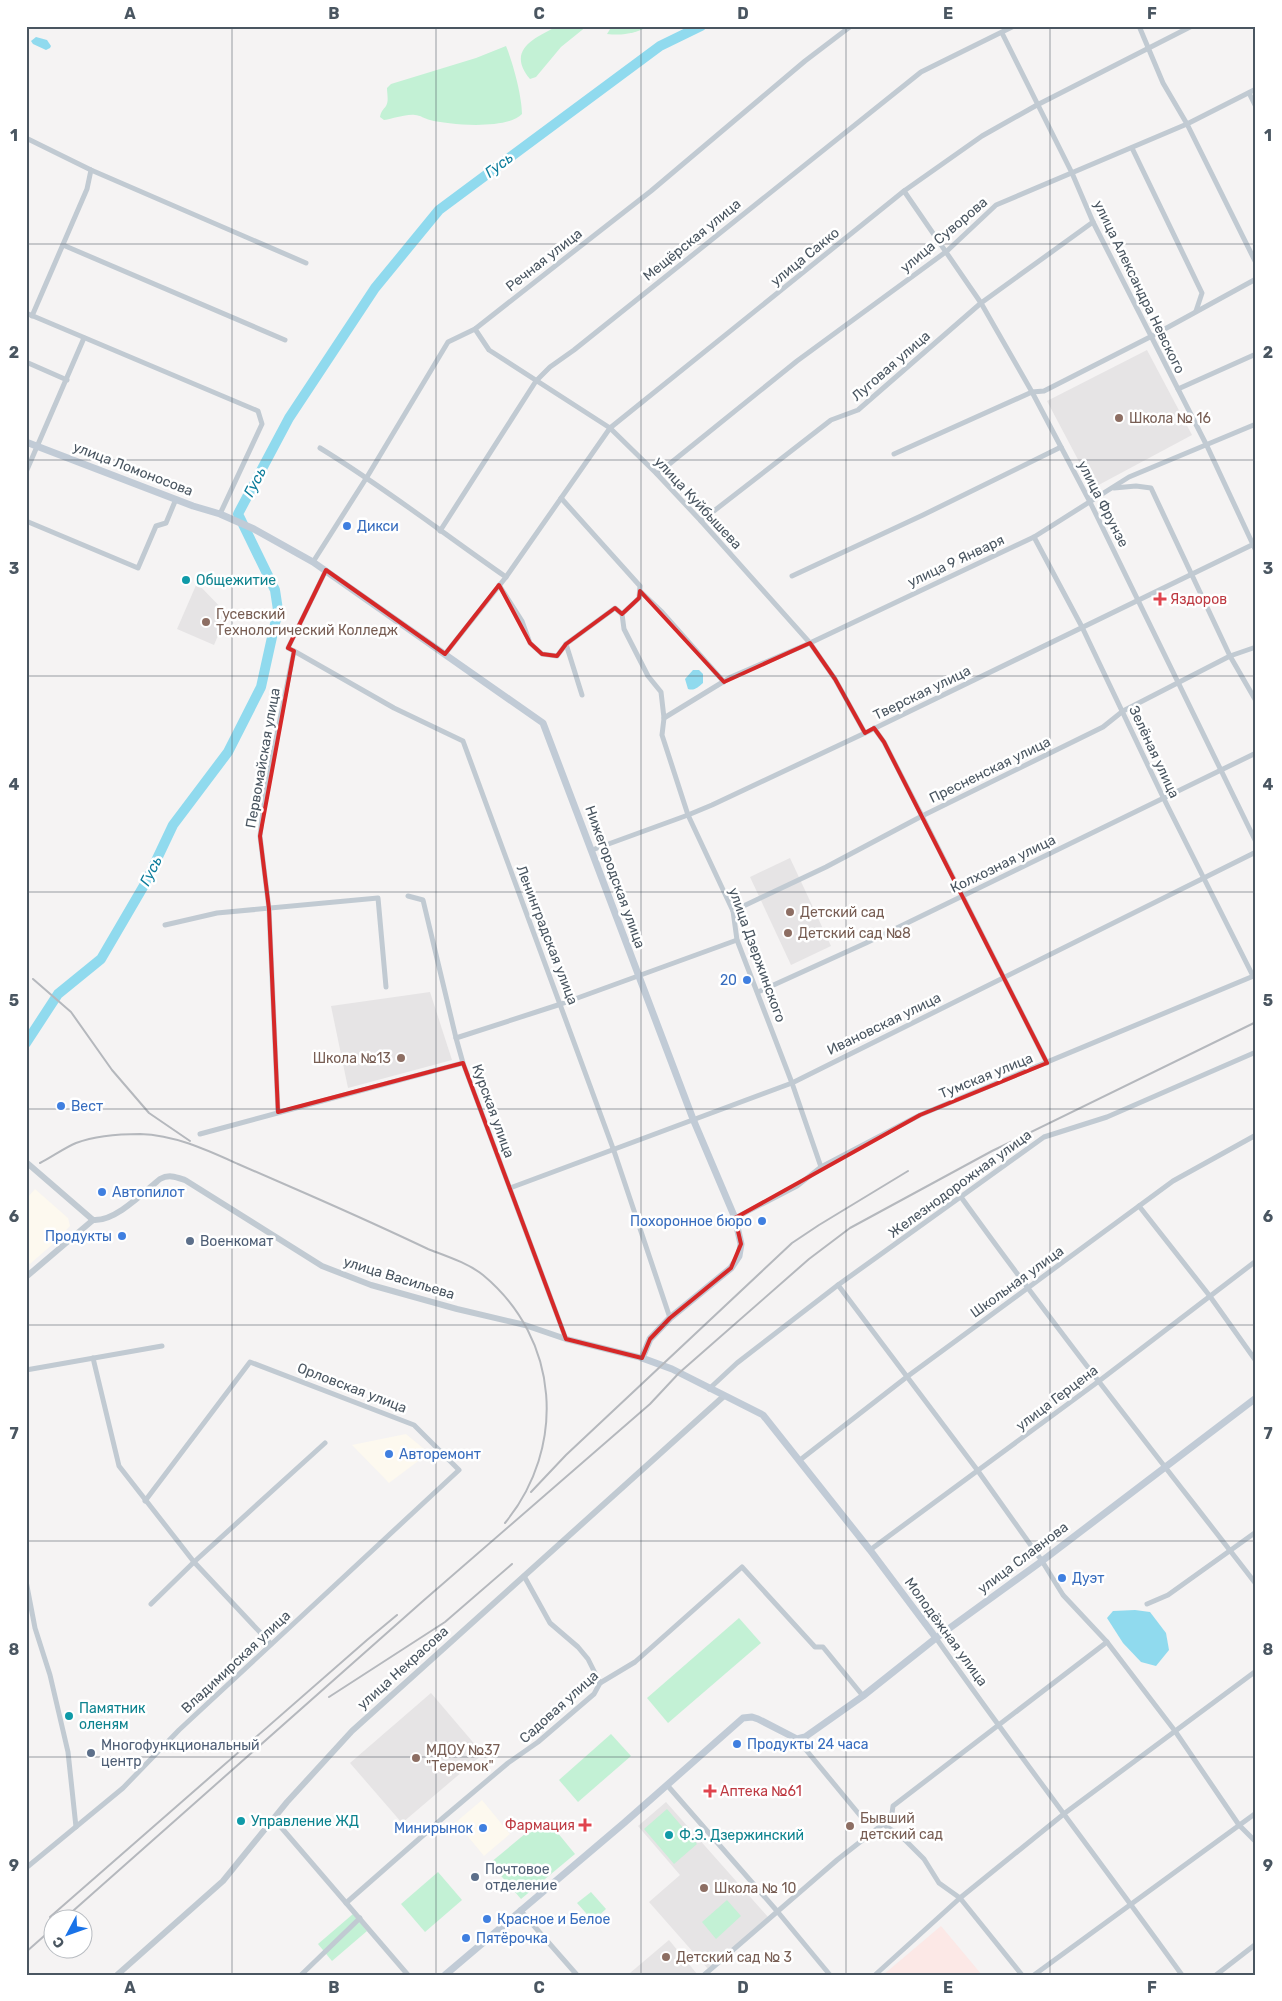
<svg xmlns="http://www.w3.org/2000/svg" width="1282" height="2001" font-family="Rubik,sans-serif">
  <rect width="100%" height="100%" fill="#f5f3f3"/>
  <g fill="#fdf9ef">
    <polygon points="35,1189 68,1218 70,1226 54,1243 30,1264 26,1260 26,1199"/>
    <polygon points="406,1434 429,1453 389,1483 352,1445"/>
    <polygon points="482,1800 510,1834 484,1856 456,1822"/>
  </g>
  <g fill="#e6e4e5">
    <polygon points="1147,350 1192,435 1093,488 1047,401"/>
    <polygon points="197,583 227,614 214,645 177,629"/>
    <polygon points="790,858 831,946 791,965 750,877"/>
    <polygon points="430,992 452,1060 348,1088 331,1006"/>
    <polygon points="431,1693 483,1754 402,1823 350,1763"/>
    <polygon points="666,1802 768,1917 708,1969 649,1902 680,1875 638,1826"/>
    <polygon points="669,1940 697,1974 632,1975 630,1973"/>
  </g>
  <polygon fill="#fce8e6" points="941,1926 982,1975 883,1975"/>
  <g fill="#c3f1d5">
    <path d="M558 26H587L561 47 536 77 530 79C506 50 534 38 558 26Z"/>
    <path d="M612 26H650C635 33 624 36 607 34Z"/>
    <path d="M506 46C513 63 522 96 522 114 507 130 449 125 430 120 425 119 420 115 415 115 405 114 393 119 384 120L380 117C381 111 383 110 386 106 389 101 387 94 387 88L391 84 476 58Z"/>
    <polygon points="739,1618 761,1643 668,1723 647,1698"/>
    <polygon points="611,1734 631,1756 578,1802 559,1780"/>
    <polygon points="667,1809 697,1844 674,1864 644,1829"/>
    <polygon points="537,1824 557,1832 575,1854 521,1899 490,1863"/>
    <polygon points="438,1872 462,1900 425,1932 401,1904"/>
    <polygon points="591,1892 606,1909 593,1921 577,1903"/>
    <polygon points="727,1900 741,1916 716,1939 702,1922"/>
    <polygon points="353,1914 367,1931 332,1961 318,1944"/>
  </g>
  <g fill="#90daee">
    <polygon points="36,37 47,40 51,46 50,48 46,50 33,44 31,41"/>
    <path d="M693 670H699L703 674V683C698 687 695 691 688 689L685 679Z"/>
    <polygon points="1135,1610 1150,1612 1166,1633 1169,1650 1156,1666 1141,1662 1123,1643 1107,1618 1113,1611"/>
  </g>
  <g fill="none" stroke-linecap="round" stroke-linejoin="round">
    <polyline stroke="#90daee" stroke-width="10" points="26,1043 58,994 101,959 146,882 173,825 228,752 261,687 278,610 275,590 238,514 289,418 375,288 439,210 660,46 701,26"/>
    <g stroke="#c1cad2" stroke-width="5">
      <polyline points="1139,26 1163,83 1187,124 1256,263"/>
      <polyline points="1002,33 1072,173 1093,222 1207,446 1256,551"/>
      <polyline points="1249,93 1256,107"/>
      <polyline points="26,138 91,170 306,263"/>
      <polyline points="1132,148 1202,293 1196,311"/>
      <polyline points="904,191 981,303 1032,392 1090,502 1256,842"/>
      <polyline points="63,245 285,340"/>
      <polyline points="26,313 258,411 262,424 220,514"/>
      <polyline points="32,316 87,189 91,170"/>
      <polyline points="475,329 489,350 610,428 657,474 701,521 810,643 835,679 865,733"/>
      <polyline points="26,362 67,380"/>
      <polyline points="1178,389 1256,354"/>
      <path d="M320 448C384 487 444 534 506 577"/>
      <polyline points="894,454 1032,392 1044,391 1152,336 1256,279"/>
      <polyline points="26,472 84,338"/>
      <polyline points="657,474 797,361 947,251 996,205 1187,124 1256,89"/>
      <polyline points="1114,488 1136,486 1151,488 1230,656 1256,701"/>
      <polyline points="561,498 640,586 639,598 622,614 624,629 648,676 661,692 664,718 662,735 688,815 733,911 737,940 792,1083 821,1167"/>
      <polyline points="26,521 138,568 156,526 166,523 176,499"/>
      <polyline points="701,521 831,420 858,410 981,303 1093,222"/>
      <polyline points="440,531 536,381 550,367 574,350 921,72 1014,26"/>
      <polyline points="1034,537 1082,627 1163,797 1253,976"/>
      <polyline points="313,562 367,477 448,342 475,329 573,252 651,191 805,61 851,26"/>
      <polyline points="792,576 923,515 1061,447"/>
      <polyline points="499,585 522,621 530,643 542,654 557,656 566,644 615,608 622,614"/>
      <polyline points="640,591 661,611 724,682"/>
      <polyline points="566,644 582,695"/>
      <polyline points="294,651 394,708 463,741 614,1151 670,1318"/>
      <polyline points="445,654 506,577 610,428 904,191 982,136 1037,105 1192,26"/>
      <polyline points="664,718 731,677 810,643 1034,537 1129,477 1256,424"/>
      <polyline points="874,728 884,742 922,816 1047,1063"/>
      <polyline points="592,850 688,815 712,805 865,733 1256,543"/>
      <polyline points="408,896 423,900 456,1038 463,1063 566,1339"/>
      <polyline points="733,911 826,867 922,816 1103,727 1123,711 1230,656 1256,647"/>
      <polyline points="165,925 217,913 378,898 386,987"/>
      <polyline points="758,992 866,943 1256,753"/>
      <polyline points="456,1038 561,1004 737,940"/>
      <polyline points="278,1112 269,909 260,836 265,793 294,651 288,648 326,570"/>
      <polyline points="200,1134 463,1063"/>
      <polyline points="510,1188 792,1083 1256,852"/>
      <path d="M961 1197C1056 1329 1157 1456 1256 1584"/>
      <polyline points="1139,1206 1209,1295 1256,1361"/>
      <polyline points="735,1218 797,1186 821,1167 920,1115 1256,975"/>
      <polyline points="838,1285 978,1471 1042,1561 1063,1595 1107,1642 1175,1731 1239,1825 1256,1842"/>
      <polyline points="93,1358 119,1466 194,1562 271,1644"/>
      <polyline points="26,1370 162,1346"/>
      <polyline points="709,1389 737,1363 838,1285 1044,1137 1107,1117 1256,1052"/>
      <polyline points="800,1460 908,1376 1173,1181 1256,1135"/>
      <polyline points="870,1550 1099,1381 1256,1261"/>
      <polyline points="524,1576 550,1623 578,1647 588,1659 600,1683"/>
      <polyline points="26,1581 35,1628 50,1675 68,1752 76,1827"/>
      <polyline points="151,1604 194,1562 325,1443"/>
      <polyline points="1147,1604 1168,1595 1256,1532"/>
      <path d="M936 1638C1016 1752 1101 1862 1182 1975"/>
      <polyline points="797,1739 863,1819 883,1824 902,1837 924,1859 939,1883 960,1898 1022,1975"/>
      <polyline points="667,1785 777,1911 830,1975"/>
      <polyline points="274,1819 408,1975"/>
      <polyline points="26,1868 123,1788 179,1730 459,1470 414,1425 250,1362 145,1501"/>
      <polyline points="346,1903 444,1817 508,1763 538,1742 594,1694 600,1683 635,1662 742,1567 815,1647 823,1647 863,1696"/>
      <polyline points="520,1910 577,1975"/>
      <polyline points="301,1975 360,1918"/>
      <polyline points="704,1975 837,1860 883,1824 892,1813 893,1806 1107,1642"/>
      <polyline points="875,1975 960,1898 1065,1813 1256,1671"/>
      <polyline points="1034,1975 1256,1813"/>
      <polyline points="1216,1975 1256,1944"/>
    </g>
    <g stroke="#c1cad2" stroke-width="6">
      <polyline points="26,1162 93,1220"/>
      <path d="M93 1220C115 1222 144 1192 160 1179 169 1174 176 1177 185 1180L322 1266 371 1285 457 1309 525 1325 566 1339 642 1358"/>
      <polyline points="26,1277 93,1220"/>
      <polyline points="117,1975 223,1881 287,1802 352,1731 724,1396"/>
    </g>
    <g stroke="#c1cbd6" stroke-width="7">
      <polyline points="26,442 193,506 220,514 254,529 313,562 543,723 693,1119 735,1218 741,1244 739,1256 731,1268 670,1318 650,1339 642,1358 672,1369 763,1415 870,1550 936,1638"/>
      <polyline points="445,1975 624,1823 743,1718 752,1717 758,1719 797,1739 805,1737 863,1696 936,1638 1042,1561 1256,1398"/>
    </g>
    <g stroke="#b5b8bd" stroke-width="2">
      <polyline points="33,979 71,1012 112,1070 149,1113 190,1141"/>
      <path d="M40 1163C52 1157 64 1148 76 1143 95 1136 120 1134 140 1134 175 1135 207 1150 238 1164 261 1174 284 1184 307 1194 348 1212 388 1230 428 1249 446 1256 468 1263 483 1275 560 1339 567 1447 505 1523"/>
      <polyline points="531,1492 566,1455 792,1243 819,1225 908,1171"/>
      <polyline points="329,1697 445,1622 512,1564"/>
      <polyline points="50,1917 367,1640 397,1615"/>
      <polyline points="65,1918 423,1601 650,1404 679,1373 809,1259 850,1228 992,1151 1256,1022"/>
      <polyline points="26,1952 52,1929"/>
    </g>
  </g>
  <path fill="none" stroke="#d62828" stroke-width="4" stroke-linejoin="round" d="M326 570 445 654 499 585 530 643 542 654 557 656 566 644 615 608 622 614 639 598 640 591 724 682 810 643 835 679 865 733 874 728 884 742 1047 1063 920 1115 735 1218 741 1244 731 1268 670 1318 650 1339 642 1358 566 1339 463 1063 278 1112 269 909 260 836 294 651 288 648Z"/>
  <path fill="none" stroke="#4a5661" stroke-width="1" stroke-opacity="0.55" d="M232 26V1975M436 26V1975M641 26V1975M846 26V1975M1050 26V1975M26 244H1256M26 460H1256M26 676H1256M26 892H1256M26 1109H1256M26 1325H1256M26 1541H1256M26 1757H1256"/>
  <g fill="#8d6e63" stroke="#fff" stroke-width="2">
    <circle cx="1119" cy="418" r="5"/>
    <circle cx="206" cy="622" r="5"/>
    <circle cx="790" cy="912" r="5"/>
    <circle cx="788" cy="933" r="5"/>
    <circle cx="401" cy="1058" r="5"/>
    <circle cx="416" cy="1758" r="5"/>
    <circle cx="850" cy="1826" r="5"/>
    <circle cx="704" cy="1888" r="5"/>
    <circle cx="666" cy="1957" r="5"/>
  </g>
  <g fill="#3f7fe0" stroke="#fff" stroke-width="2">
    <circle cx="347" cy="526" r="5"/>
    <circle cx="747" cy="980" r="5"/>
    <circle cx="61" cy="1106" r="5"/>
    <circle cx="102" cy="1192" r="5"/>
    <circle cx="762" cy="1221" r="5"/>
    <circle cx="122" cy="1236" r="5"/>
    <circle cx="389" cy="1454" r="5"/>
    <circle cx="1062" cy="1578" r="5"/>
    <circle cx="737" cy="1744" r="5"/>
    <circle cx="483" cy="1828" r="5"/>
    <circle cx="487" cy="1919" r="5"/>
    <circle cx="466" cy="1938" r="5"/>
  </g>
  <g fill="#0f9aa8" stroke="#fff" stroke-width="2">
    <circle cx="186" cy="580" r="5"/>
    <circle cx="69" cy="1716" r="5"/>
    <circle cx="241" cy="1821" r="5"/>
    <circle cx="669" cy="1835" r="5"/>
  </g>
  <g fill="#e0444e" stroke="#fff" stroke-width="2">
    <path d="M1157.5 591.5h5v5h5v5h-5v5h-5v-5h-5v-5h5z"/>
    <path d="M707.5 1783.5h5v5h5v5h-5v5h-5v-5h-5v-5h5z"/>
    <path d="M582.5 1817.5h5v5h5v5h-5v5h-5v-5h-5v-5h5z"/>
  </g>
  <g fill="#5c6f8a" stroke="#fff" stroke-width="2">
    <circle cx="190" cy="1241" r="5"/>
    <circle cx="91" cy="1753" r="5"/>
    <circle cx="475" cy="1877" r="5"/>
  </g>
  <g text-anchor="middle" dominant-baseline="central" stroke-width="5" stroke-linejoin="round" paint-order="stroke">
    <g font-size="14" fill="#4a5661" stroke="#fff">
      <text transform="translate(944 235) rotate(-40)">улица Суворова</text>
      <text transform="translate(692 240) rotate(-39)">Мещёрская улица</text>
      <text transform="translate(805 257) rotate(-39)">улица Сакко</text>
      <text transform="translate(544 260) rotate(-38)">Речная улица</text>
      <text transform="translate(1139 287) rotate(64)">улица Александра Невского</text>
      <text transform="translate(891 366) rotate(-41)">Луговая улица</text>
      <text transform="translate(133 469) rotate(21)">улица Ломоносова</text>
      <text transform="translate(698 503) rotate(47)">улица Куйбышева</text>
      <text transform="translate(1103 504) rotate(63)">улица Фрунзе</text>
      <text transform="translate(956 561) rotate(-25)">улица 9 Января</text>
      <text transform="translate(922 693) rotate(-26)">Тверская улица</text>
      <text transform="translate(1154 752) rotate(65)">Зелёная улица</text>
      <text transform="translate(263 758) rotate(-80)">Первомайская улица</text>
      <text transform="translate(990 770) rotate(-26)">Пресненская улица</text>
      <text transform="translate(1003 864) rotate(-26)">Колхозная улица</text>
      <text transform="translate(615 877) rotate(70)">Нижегородская улица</text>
      <text transform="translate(547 935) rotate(69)">Ленинградская улица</text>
      <text transform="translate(757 955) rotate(70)">улица Дзержинского</text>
      <text transform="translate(884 1024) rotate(-26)">Ивановская улица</text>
      <text transform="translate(986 1076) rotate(-22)">Тумская улица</text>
      <text transform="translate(493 1111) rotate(70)">Курская улица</text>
      <text transform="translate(960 1184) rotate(-36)">Железнодорожная улица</text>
      <text transform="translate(399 1278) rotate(17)">улица Васильева</text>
      <text transform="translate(1017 1282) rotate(-36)">Школьная улица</text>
      <text transform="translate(352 1388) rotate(21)">Орловская улица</text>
      <text transform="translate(1057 1398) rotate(-37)">улица Герцена</text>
      <text transform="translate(1023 1558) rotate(-37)">улица Славнова</text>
      <text transform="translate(946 1632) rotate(54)">Молодёжная улица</text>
      <text transform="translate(236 1662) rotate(-43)">Владимирская улица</text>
      <text transform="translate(403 1668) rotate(-42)">улица Некрасова</text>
      <text transform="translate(559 1707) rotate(-42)">Садовая улица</text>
    </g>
    <g font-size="14" fill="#785e54" stroke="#fff" text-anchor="start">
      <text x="1129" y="418">Школа № 16</text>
      <text x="216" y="614">Гусевский<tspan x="216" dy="16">Технологический Колледж</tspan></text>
      <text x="800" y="912">Детский сад</text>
      <text x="798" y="933">Детский сад №8</text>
      <text x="391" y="1058" text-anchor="end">Школа №13</text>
      <text x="426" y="1750">МДОУ №37<tspan x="426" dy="16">"Теремок"</tspan></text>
      <text x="860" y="1818">Бывший<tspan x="860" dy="16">детский сад</tspan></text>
      <text x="714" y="1888">Школа № 10</text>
      <text x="676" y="1957">Детский сад № 3</text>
    </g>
    <g font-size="14" fill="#366cbe" stroke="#fff" text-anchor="start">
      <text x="357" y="526">Дикси</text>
      <text x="737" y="980" text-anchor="end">20</text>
      <text x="71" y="1106">Вест</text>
      <text x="112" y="1192">Автопилот</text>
      <text x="752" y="1221" text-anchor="end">Похоронное бюро</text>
      <text x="112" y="1236" text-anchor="end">Продукты</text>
      <text x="399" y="1454">Авторемонт</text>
      <text x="1072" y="1578">Дуэт</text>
      <text x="747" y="1744">Продукты 24 часа</text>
      <text x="473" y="1828" text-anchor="end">Минирынок</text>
      <text x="497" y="1919">Красное и Белое</text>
      <text x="476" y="1938">Пятёрочка</text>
    </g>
    <g font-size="14" fill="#0d838f" stroke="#fff" text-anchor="start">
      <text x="196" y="580">Общежитие</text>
      <text x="79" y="1708">Памятник<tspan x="79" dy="16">оленям</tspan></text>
      <text x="251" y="1821">Управление ЖД</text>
      <text x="679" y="1835">Ф.Э. Дзержинский</text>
    </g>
    <g font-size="14" fill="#be3a42" stroke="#fff" text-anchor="start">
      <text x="1170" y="599">Яздоров</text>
      <text x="720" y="1791">Аптека №61</text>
      <text x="575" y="1825" text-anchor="end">Фармация</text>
    </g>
    <g font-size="14" fill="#4e5e75" stroke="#fff" text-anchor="start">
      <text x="200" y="1241">Военкомат</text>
      <text x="101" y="1745">Многофункциональный<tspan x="101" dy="16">центр</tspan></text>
      <text x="485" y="1869">Почтовое<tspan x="485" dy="16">отделение</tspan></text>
    </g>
    <g font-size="15" font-style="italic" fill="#0c7c9b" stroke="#fff">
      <text transform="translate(499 165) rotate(-37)">Гусь</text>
      <text transform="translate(255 482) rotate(-62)">Гусь</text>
      <text transform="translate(151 871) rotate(-63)">Гусь</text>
    </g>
  </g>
  <rect width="1282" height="2001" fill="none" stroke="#ffffff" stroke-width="55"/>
  <g transform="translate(68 1934) rotate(229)"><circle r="24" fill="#ffffff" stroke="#b7bbc0"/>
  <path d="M0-4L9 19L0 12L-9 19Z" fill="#1a73e8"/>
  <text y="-8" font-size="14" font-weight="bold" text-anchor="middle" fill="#4a5661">С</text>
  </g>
  <rect x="28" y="28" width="1226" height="1946" fill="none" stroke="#4a5661" stroke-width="2"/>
  <g font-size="16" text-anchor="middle" font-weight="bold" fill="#4a5661">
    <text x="130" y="19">A</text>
    <text x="334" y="19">B</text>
    <text x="539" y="19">C</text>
    <text x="743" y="19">D</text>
    <text x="948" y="19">E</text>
    <text x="1152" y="19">F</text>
    <text x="14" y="141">1</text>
    <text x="1268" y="141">1</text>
    <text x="14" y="358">2</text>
    <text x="1268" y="358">2</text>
    <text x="14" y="574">3</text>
    <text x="1268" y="574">3</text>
    <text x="14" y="790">4</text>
    <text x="1268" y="790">4</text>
    <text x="14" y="1006">5</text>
    <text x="1268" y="1006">5</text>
    <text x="14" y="1222">6</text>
    <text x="1268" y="1222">6</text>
    <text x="14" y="1439">7</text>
    <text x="1268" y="1439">7</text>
    <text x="14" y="1655">8</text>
    <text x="1268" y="1655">8</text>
    <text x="14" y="1871">9</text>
    <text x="1268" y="1871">9</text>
    <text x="130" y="1993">A</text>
    <text x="334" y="1993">B</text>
    <text x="539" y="1993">C</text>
    <text x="743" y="1993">D</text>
    <text x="948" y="1993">E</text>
    <text x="1152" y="1993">F</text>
  </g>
</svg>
